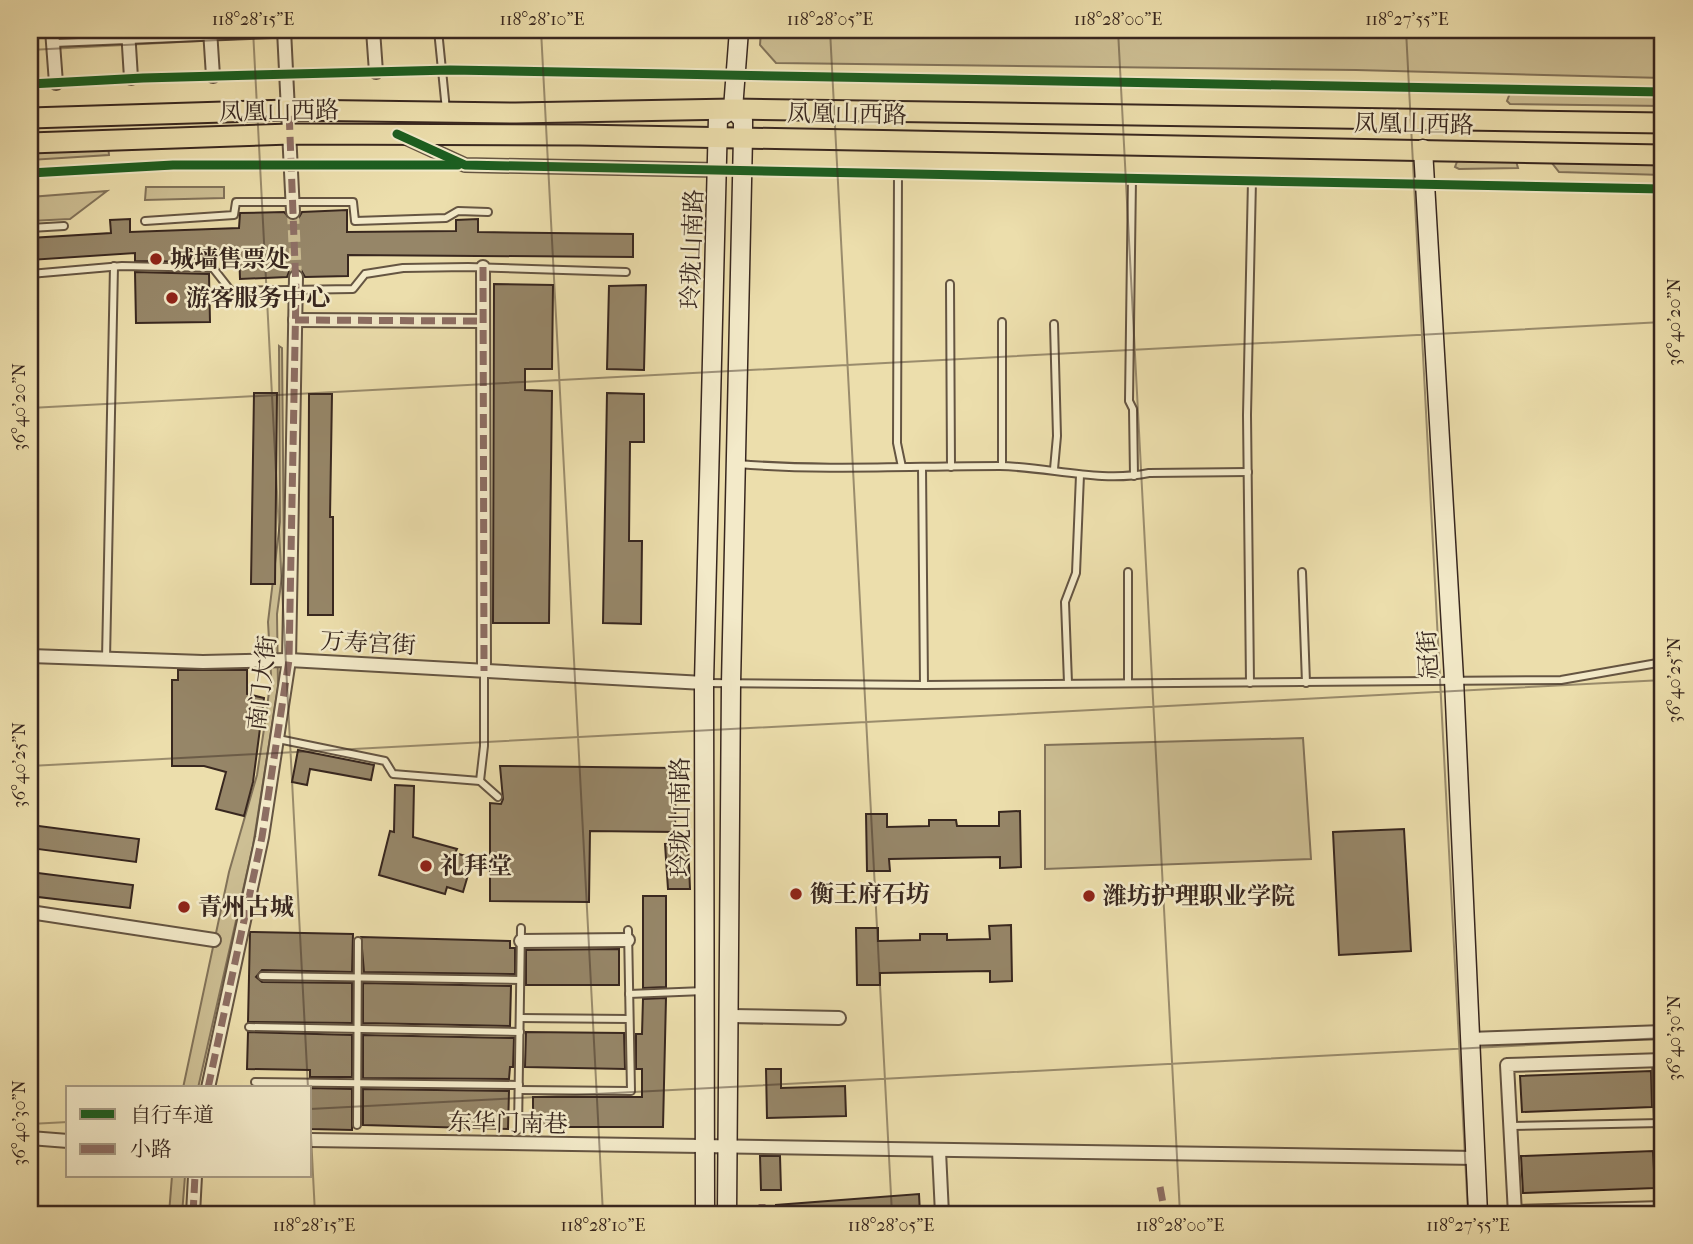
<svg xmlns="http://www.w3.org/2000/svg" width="1693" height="1244" font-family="'IM FELL French Canon','Noto Serif SC',serif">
  <rect width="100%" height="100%" fill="#ecdeac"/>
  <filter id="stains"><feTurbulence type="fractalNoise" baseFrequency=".00286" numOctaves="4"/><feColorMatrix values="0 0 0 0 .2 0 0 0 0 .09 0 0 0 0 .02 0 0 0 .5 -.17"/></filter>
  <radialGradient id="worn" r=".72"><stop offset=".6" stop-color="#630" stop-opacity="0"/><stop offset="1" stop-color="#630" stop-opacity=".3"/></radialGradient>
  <g fill="#cdbf94" stroke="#82735a" stroke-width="2">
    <polygon points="761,30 1663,30 1663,78 1356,70 776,63 760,45"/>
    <polygon points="1510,93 1663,96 1663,106 1510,104 1507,101"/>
    <polygon points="108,145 109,155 30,160 30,150"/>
    <polygon points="1458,159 1516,161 1518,168 1459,169 1455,167"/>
    <polygon points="1558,160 1663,162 1663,175 1559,172 1552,163"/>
    <polygon points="146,187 224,187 224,198 145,200"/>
    <polygon points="107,191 70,219 30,221 30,197"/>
    <polygon points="279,346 282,348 284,561 277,614 278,687 253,846 198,1088 183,1088 229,872 257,775 266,716 271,675 268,622 280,522"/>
    <polygon points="1303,738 1311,859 1045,869 1045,745"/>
    <polygon points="172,1176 185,1176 182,1214 169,1214"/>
  </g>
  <g fill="#968668" stroke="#38271f" stroke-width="2">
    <polygon points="347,210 347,232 456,231 456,220 478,219 478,232 633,234 633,257 348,255 348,276 305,277 301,270 295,268 289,272 287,277 240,279 239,249 209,250 209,262 135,261 135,253 30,260 30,238 111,233 110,220 130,219 130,232 239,228 240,213 284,212 293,221 298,219 302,212"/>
    <polygon points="135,272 209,274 210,322 136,323"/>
    <polygon points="494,284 553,285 552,369 525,369 525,390 552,391 549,623 493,623"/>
    <polygon points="646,285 644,370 607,369 609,286"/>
    <polygon points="254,393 277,393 275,584 251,584"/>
    <polygon points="607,393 644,394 644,442 630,442 629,541 642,541 641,624 603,623"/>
    <polygon points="309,394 332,394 330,517 333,517 333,615 308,615"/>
    <polygon points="178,670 247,670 247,694 264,698 253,782 244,816 216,809 226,772 204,766 172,766 172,680 178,680"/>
    <polygon points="298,750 374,765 371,780 310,769 307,785 292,782"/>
    <polygon points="500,766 676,768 675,832 590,831 589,902 490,901 490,803 501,804 503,799"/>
    <polygon points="395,785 414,786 413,837 457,849 455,853 473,858 463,892 447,887 445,894 379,875 390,831 394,832"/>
    <polygon points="1020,811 1021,867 1000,868 1000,857 889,859 890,871 867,871 866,814 887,814 887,827 929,826 929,820 956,820 957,826 999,826 999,812"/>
    <polygon points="31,825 139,839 136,862 30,848"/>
    <polygon points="1404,829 1411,951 1339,955 1333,832"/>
    <polygon points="688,843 690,889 668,889 665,844"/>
    <polygon points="30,872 133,885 130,908 30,896"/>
    <polygon points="643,896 666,896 666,987 643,988"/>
    <polygon points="1011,925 1012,981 990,982 990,971 880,973 880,985 857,985 856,928 878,928 878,941 920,940 920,934 947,934 947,940 990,939 989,926"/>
    <polygon points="250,932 353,934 352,972 262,970 256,977 262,982 352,983 352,1023 248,1022"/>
    <polygon points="361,937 510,941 510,948 515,948 515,974 364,972"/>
    <polygon points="619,949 619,985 526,985 526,950"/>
    <polygon points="363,983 511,986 510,1026 363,1023"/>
    <polygon points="666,998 663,1127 533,1127 533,1097 642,1097 642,1069 636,1069 636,1034 642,1034 643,999"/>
    <polygon points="248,1032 352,1035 352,1077 310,1077 310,1070 247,1069"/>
    <polygon points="526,1032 624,1033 625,1069 525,1067"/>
    <polygon points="363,1035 514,1038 513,1067 510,1067 509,1079 363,1078"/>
    <polygon points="766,1069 781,1069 781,1088 845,1086 846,1116 767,1118"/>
    <polygon points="1651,1071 1652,1107 1522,1112 1520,1076"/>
    <polygon points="310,1088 352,1089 352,1130 310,1129"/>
    <polygon points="363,1089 509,1091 508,1129 363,1125"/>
    <polygon points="1653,1151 1655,1188 1523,1193 1521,1156"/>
    <polygon points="760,1156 780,1156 781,1190 761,1190"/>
    <polygon points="919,1194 920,1214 776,1214 776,1205"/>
  </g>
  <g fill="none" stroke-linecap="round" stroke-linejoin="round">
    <polyline stroke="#c8b990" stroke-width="12" stroke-dasharray="12 6" stroke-linecap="butt" points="293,212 296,277"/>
    <defs>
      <g id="lane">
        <polyline points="438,30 446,110"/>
        <polyline points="54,43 370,30"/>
        <polyline points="898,173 897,443 902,467"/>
        <polyline points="1132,178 1129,401 1133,409 1134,476"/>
        <polyline points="145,221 234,215 236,202 353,202 355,221 446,218 458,211 488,212"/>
        <polyline points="30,228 64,226"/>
        <polyline points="30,274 122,266 213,268 231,291 353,289 365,274 403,268 468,267 626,272"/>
        <polyline points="950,284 951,467"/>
        <path d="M738 464C825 471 912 466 1000 466 1050 467 1100 483 1149 473L1248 472"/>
        <polyline points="1002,466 1002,322"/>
        <polyline points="922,467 924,685"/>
        <polyline points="1054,469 1057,436 1054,324"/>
        <polyline points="1128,572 1128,682"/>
        <polyline points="1302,572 1306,683"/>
        <polyline points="106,659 114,266"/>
        <polyline points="704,683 924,685 1561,680 1663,662"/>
        <polyline points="1068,683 1065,602 1076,573 1080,475"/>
        <polyline points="1250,683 1247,415 1252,180"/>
        <polyline points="278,739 385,761 393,774 480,781 498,797"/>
        <polyline points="480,781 484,746 484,671"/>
        <polyline points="262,976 520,980"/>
        <polyline points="629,994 704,991"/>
        <polyline points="520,1018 629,1019"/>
        <polyline points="249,1027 520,1032"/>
        <polyline points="255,1082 519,1085"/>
        <polyline points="519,1090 631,1091 628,930"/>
        <polyline points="357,1125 358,941"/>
        <polyline points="1511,1126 1661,1123"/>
        <polyline points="518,1130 521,928"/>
        <polyline points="1515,1209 1663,1205"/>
      </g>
      <g id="street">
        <polyline points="52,30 56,83"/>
        <polyline points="128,30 131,78"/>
        <polyline points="210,30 213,76"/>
        <polyline points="284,30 293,212"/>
        <polyline points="373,30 376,72"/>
        <polyline points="404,137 465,165 718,170"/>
        <polyline points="483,267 484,671"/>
        <polyline points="295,320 483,321"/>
        <polyline points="30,656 203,662 289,660 704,683"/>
        <polyline points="30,912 214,940"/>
        <polyline points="521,941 628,940"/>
        <polyline points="730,1016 839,1018"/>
        <polyline points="1469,1039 1663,1032"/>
        <polyline points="1659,1061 1663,1184"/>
        <polyline points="208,1088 262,837 289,660 296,277"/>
        <polyline points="30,1138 68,1141"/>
        <polyline points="310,1140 1476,1158"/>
        <polyline points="939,1151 942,1214"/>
        <polyline points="193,1214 195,1176"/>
        <polyline points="1515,1214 1507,1065 1663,1060"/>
      </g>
      <g id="secondary">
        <polyline points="733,109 739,30"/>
        <polyline points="1423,149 1454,679 1478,1214"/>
        <polyline points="705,1214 704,683 718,118 733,109"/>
        <polyline points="727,1214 731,684 743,136 743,120 733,109"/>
      </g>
      <g id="primary">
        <polyline points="30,118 289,110 516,113 733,109 1663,123"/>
        <polyline points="30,143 290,134 580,135 1663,155"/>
      </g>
    </defs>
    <use href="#lane" stroke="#655542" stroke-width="10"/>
    <use href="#street" stroke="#655542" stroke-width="16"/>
    <use href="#secondary" stroke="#38271f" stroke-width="21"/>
    <use href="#primary" stroke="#38271f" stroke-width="23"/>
    <use href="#lane" stroke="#f3eac9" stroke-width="6"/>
    <use href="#street" stroke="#f3eac9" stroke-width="12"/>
    <use href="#secondary" stroke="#f3eac9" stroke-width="18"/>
    <use href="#primary" stroke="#ecdeac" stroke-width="19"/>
    <g stroke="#8d6e63" stroke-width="7" stroke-dasharray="14 7" stroke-linecap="butt">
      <polyline points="483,267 484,671"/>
      <polyline points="295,320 483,321"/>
      <polyline points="208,1088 262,837 289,660 296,290 289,110"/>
      <polyline points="1160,1187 1165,1214"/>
      <polyline points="762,1204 762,1214"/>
      <polyline points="193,1214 195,1176"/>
    </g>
    <defs>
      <g id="cycleway">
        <polyline points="30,84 143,78 450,70 1663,92"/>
        <polyline points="397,134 465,165 1663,189"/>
        <polyline points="30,173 173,165 458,165"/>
      </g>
    </defs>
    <use href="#cycleway" stroke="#f3eac9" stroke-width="13"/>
    <use href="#cycleway" stroke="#1b5e20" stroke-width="9"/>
  </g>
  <path fill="none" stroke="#38271f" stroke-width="2" stroke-opacity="0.45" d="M253 30 308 1088M541 30 603 1214M830 30 892 1214M1118 30 1180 1214M1406 30 1468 1214M30 50 407 30M30 408 1663 322M30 766 1663 680M310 1109 1663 1038M310 1116 315 1214M30 1124 68 1122"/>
  <g fill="#8f2418" stroke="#f3eac9" stroke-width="2.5">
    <circle cx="156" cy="259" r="7"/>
    <circle cx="172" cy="298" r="7"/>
    <circle cx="426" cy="866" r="7"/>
    <circle cx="796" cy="894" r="7"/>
    <circle cx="1089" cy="896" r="7"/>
    <circle cx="184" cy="907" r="7"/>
  </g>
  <g text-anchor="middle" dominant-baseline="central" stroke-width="5" stroke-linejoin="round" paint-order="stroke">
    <g font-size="24" fill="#38271f" stroke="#f3eac9">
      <text transform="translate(279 111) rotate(-1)">凤凰山西路</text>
      <text transform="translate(847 114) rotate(1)">凤凰山西路</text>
      <text transform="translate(1414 124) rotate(1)">凤凰山西路</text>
      <text transform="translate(692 249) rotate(-88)">玲珑山南路</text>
      <text transform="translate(368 643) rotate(3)">万寿宫街</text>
      <text transform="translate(1428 654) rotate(-93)">冠街</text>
      <text transform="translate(262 683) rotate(-83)">南门大街</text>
      <text transform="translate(680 817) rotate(-90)">玲珑山南路</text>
      <text transform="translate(508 1123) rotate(1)">东华门南巷</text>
    </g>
    <g font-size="24" font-weight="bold" fill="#38271f" stroke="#f3eac9" text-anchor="start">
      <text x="170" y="259">城墙售票处</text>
      <text x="186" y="298">游客服务中心</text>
      <text x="440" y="866">礼拜堂</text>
      <text x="810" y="894">衡王府石坊</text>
      <text x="1103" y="896">潍坊护理职业学院</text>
      <text x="198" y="907">青州古城</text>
    </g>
  </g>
  <rect width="1693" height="1244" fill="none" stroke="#ecdeac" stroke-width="77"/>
  <rect x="66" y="1086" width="245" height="91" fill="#f3eac9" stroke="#a89c85" stroke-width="2"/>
  <rect x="80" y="1109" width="35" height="10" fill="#1b5e20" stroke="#a89c85" stroke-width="2"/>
  <text x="130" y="1122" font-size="21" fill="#38271f">自行车道</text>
  <rect x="80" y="1144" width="35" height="10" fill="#8d6e63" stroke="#a89c85" stroke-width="2"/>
  <text x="130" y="1156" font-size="21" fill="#38271f">小路</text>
  <rect x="38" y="38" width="1616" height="1168" fill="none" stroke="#38271f" stroke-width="2.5"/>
  <g font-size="18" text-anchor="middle" fill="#38271f">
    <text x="253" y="25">118°28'15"E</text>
    <text x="542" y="25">118°28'10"E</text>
    <text x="830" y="25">118°28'05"E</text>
    <text x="1118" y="25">118°28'00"E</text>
    <text x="1407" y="25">118°27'55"E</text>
    <text transform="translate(1674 322) rotate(-90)" y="6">36°40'20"N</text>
    <text transform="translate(19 407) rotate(-90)" y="6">36°40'20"N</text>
    <text transform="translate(1674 680) rotate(-90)" y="6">36°40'25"N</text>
    <text transform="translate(19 765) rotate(-90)" y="6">36°40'25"N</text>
    <text transform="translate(1674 1038) rotate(-90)" y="6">36°40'30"N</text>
    <text transform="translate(19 1123) rotate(-90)" y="6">36°40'30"N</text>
    <text x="314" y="1231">118°28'15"E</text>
    <text x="603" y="1231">118°28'10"E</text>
    <text x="891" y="1231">118°28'05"E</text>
    <text x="1180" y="1231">118°28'00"E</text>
    <text x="1468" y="1231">118°27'55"E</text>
  </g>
  <rect width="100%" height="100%" filter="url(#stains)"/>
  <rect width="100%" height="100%" fill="url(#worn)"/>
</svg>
